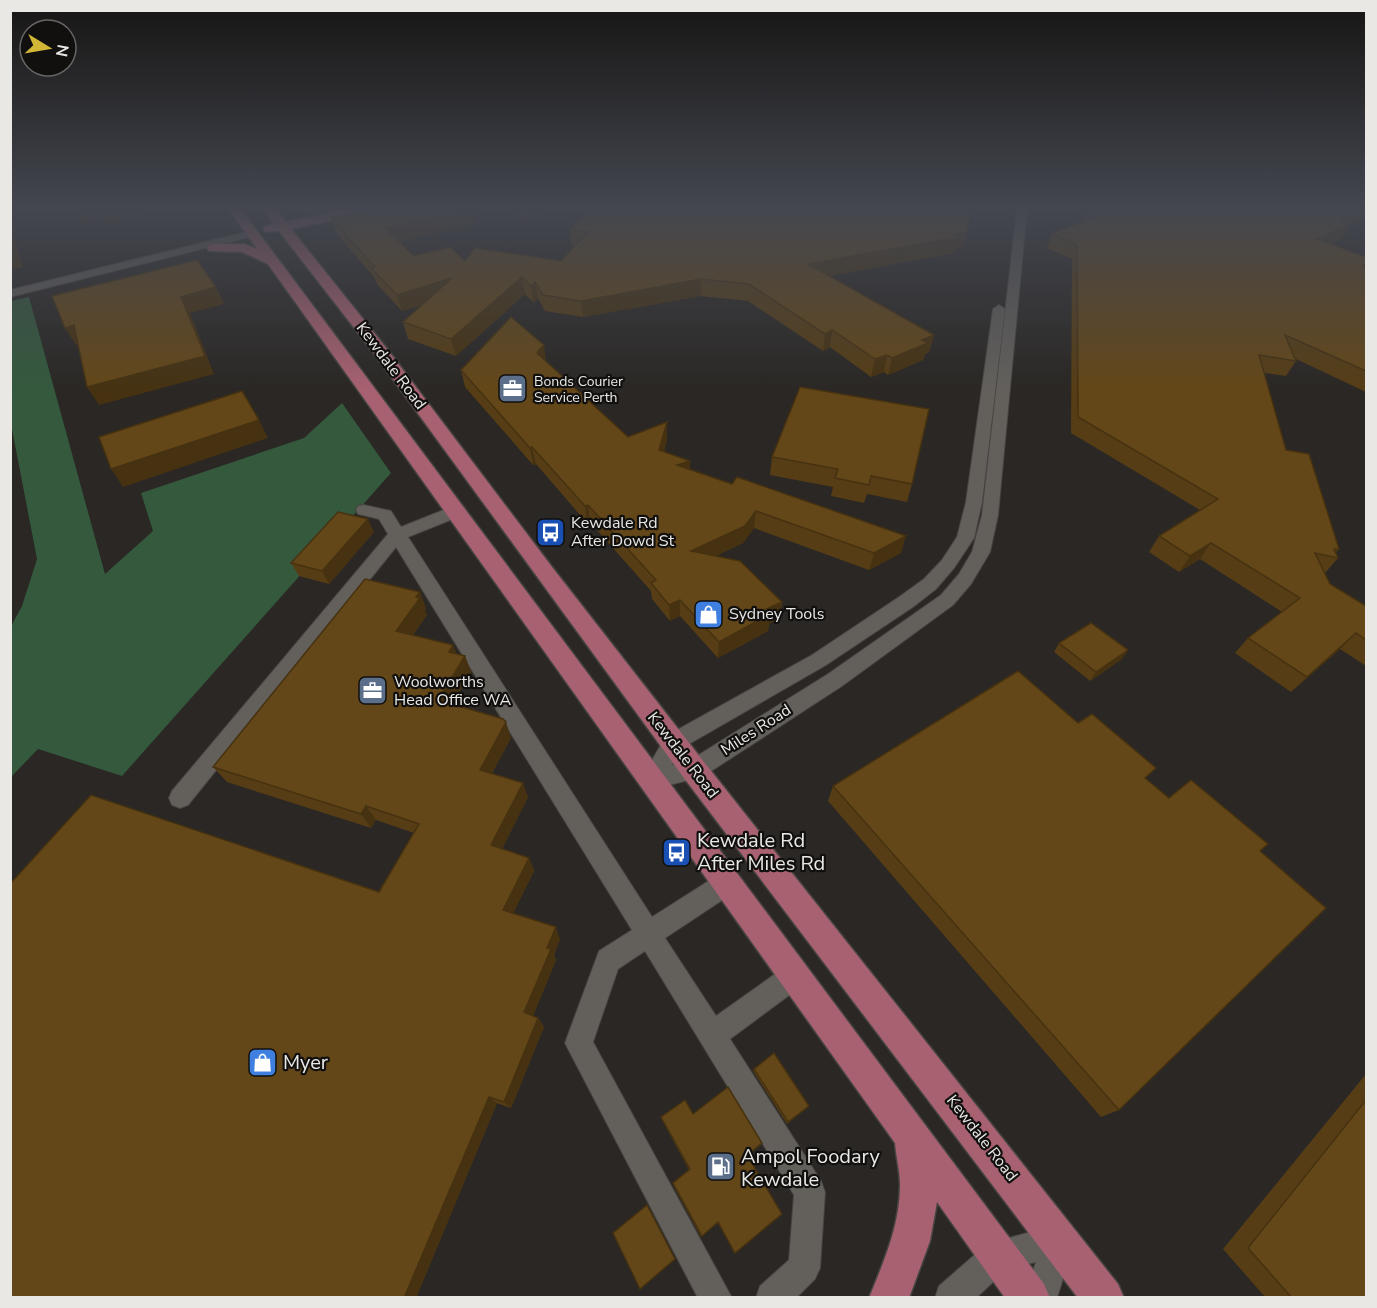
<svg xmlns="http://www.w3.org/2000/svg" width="1377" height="1308" font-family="'Nunito Sans',sans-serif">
  <rect width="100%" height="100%" fill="#2a2724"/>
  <polygon fill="#34593d" points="29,297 105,574 153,531 141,493 304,438 342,403 391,473 122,776 38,749 11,777 10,628 22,606 37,559 11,424 11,301"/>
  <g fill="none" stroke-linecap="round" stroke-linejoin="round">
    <defs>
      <g id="minor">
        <path d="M297 208H324C318 213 303 213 297 208Z"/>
        <polygon points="1017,208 1027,208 998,515 990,552 971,584 953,605 842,686 702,777 652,789 644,786 641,779 666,736 812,655 899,597 924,579 942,560 957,537 966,502 993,309 999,305 1005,309 982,502 974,538 954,568 936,589 913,607 826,665 682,748 672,765 689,761 828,674 941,595 959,574 972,552 982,515"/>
        <polygon points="254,230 258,231 258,235 10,297 10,290"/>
        <polygon points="364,505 391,511 401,527 451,507 463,507 465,511 463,515 408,537 652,917 718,875 727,871 736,875 739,883 736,891 665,938 716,1016 785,967 794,963 803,967 807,976 803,985 730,1039 821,1181 825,1192 820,1268 815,1279 796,1298 756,1298 760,1286 789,1260 794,1195 645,951 618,969 593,1042 732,1298 698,1298 565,1043 599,951 632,930 396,547 188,805 180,808 172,805 169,798 172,791 388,534 379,519 358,514 356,510 358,506"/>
        <polygon points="1059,1224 1070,1229 1075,1240 1057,1298 1024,1298 1036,1262 1007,1269 976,1298 935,1298 939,1286 987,1244"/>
      </g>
      <g id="major">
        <path d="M228 208H240L1044 1284 1050 1298H1005L937 1202 930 1241 909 1298H869C884 1261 900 1225 900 1185 900 1171 896 1157 895 1143L268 264 242 252 209 251 207 248 209 245 214 244H244L257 249Z"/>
        <polygon points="262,208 275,208 286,222 354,208 379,208 373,212 291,229 388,350 552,567 704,762 1118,1284 1124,1298 1078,1298 684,778 376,356 279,231 265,232 263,229 265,226 274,224"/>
      </g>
    </defs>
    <use href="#minor" stroke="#464441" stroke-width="2"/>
    <use href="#major" stroke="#464441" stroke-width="3"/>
    <use href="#minor" fill="#63605c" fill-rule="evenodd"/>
    <use href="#major" fill="#a86170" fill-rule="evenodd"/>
  </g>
  <g fill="#563d15">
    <polygon points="376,208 473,208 476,223 399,242 414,256 465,261 561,261 575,246 571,245 570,229 967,232 963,247 955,249 953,253 829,276 934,335 929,352 925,354 923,360 888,375 884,372 871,377 830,347 823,351 748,301 701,296 583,317 545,311 538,298 534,303 525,294 456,356 408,339 403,322 422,305 402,311 377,284 374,277 337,234 331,218"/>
    <polygon points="508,208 548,208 549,214 524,220"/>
    <polygon points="1084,213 1348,227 1341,239 1330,244 1366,257 1366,392 1296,359 1296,361 1286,376 1264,373 1286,450 1339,549 1336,552 1338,558 1325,573 1330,584 1366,606 1366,666 1340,649 1291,692 1235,653 1248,638 1282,612 1200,559 1179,572 1149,552 1159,536 1200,510 1071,433 1072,259 1047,248 1052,233 1080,223"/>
    <polygon points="546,362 628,437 667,440 664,452 690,469 901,553 869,570 754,528 743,543 716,556 782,602 780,619 769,623 768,631 718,658 680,616 670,621 652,599 651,591 590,522 587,523 536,464 533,465 465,387 461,370"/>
    <polygon points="800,387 912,484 907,502 867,494 864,503 831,496 833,487 770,475 772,457"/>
    <polygon points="374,532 329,584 299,576 291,563"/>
    <polygon points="420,592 426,609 425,611 427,615 413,635 457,654 465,656 471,672 452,704 511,738 492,773 528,797 502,849 529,858 534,871 513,913 560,939 554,955 556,960 533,1016 538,1018 544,1027 511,1108 497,1103 416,1298 10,1298 379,892 414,833 376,820 371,828 227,782 213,767"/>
    <polygon points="1059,643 1122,659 1090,681 1054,652"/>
    <polygon points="1078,723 1169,798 1260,851 1119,1110 1101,1117 828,801 833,786"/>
    <polygon points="754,1069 809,1106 787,1124 753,1071"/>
    <polygon points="1366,1074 1366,1298 1266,1298 1223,1249"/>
    <polygon points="693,1114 762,1143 761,1145 747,1156 735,1253 734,1253 718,1223 701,1237 673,1185 673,1183 689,1170 662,1120 661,1117"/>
  </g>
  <g fill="#463211">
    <polygon points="74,208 176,208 106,223 103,218 82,222"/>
    <polygon points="469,208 473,208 476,223 390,244 385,228"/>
    <polygon points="525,208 548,208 549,214 524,220 522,209"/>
    <polygon points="1366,209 1366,219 1348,227 1341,239 1308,253 1317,239 1339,221"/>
    <polygon points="967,232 963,247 955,249 953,253 806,280 808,264"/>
    <polygon points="10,233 15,240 23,267 10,270"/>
    <polygon points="522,277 525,294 456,356 451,339"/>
    <polygon points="452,278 456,295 402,311 397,295"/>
    <polygon points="701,279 701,296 583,317 581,301"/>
    <polygon points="535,282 538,298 534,303 531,286"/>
    <polygon points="216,287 224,304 190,313 214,374 99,405 87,387 181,297"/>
    <polygon points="74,325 85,342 76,345 65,328"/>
    <polygon points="832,330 830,347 823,351 825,334"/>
    <polygon points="934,335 929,352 925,354 923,360 888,375 892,358 922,340"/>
    <polygon points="544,345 546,361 537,353"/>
    <polygon points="887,355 884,372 871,377 875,359"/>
    <polygon points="259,420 268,438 123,487 111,469"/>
    <polygon points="667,422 667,440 660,467 659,450"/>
    <polygon points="532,447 536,464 533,465 530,448"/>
    <polygon points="690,461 690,478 677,465"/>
    <polygon points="588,505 590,522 587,523 585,506"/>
    <polygon points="756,511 754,528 743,543 691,568 691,551"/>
    <polygon points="368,519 374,532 329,584 322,571"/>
    <polygon points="906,536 901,553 869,570 874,553"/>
    <polygon points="1211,543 1200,559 1179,572 1190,556"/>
    <polygon points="420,592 426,609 425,611 427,615 404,647 396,631"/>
    <polygon points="680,600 680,616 670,621 669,605"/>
    <polygon points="782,602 780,619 769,623 768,631 718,658 719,642 766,609"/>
    <polygon points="1356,633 1340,649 1291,692 1307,677"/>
    <polygon points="453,645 460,662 449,652"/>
    <polygon points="1128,650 1122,659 1090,681 1096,672"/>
    <polygon points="465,656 471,672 445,716 438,700"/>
    <polygon points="506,722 511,738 486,784 480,770"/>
    <polygon points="523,783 528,797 497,858 491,845"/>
    <polygon points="366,806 376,820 371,828 361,814"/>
    <polygon points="529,858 534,871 509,922 503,910"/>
    <polygon points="556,927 560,939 554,955 556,960 530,1022 524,1012 547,948"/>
    <polygon points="538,1018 544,1027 511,1108 504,1102"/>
    <polygon points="489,1097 497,1103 416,1298 404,1298"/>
  </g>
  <g fill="#644718" stroke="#463211" stroke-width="1.5">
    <polygon points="376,208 469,208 385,228 414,256 450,247 465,261 475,248 561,261 588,232 570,229 590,208 972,208 967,232 953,234 958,237 808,264 934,335 922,340 928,343 892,358 887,355 875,359 832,330 825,334 749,284 701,279 581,301 543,295 535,282 531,286 522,277 451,339 403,322 452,278 397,295 371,268 375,267 331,218"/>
    <polygon points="1099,208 1366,208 1366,209 1339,221 1350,225 1317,239 1366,257 1366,264 1363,266 1366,267 1366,371 1285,335 1296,361 1259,355 1286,450 1309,454 1339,549 1334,549 1338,558 1315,553 1330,584 1366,606 1366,640 1356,633 1307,677 1248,638 1300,598 1211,543 1190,556 1159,536 1218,499 1078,417 1077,245 1052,233 1095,218 1084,213"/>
    <polygon points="197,260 216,287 181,297 205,356 87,387 74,325 65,328 52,296"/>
    <polygon points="511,317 544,345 537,353 628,437 667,422 659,450 690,461 677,465 732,484 737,477 906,536 874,553 756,511 745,526 691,551 740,561 782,602 766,609 770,614 719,642 680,600 669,605 651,583 656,580 588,505 585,506 532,447 530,448 461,370"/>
    <polygon points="800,387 929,409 912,484 871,476 869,485 835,478 838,469 772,457"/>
    <polygon points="242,391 259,420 111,469 99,437"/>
    <polygon points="338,512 368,519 322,571 291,563"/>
    <polygon points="365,579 420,592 416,597 420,598 396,631 453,645 449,652 465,656 438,700 503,719 506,722 480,770 523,783 491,845 529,858 503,910 556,927 547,948 551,949 524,1012 538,1018 504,1102 489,1097 404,1298 10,1298 10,884 91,795 379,892 419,824 366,806 361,814 213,767"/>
    <polygon points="1091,623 1128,650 1096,672 1059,643"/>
    <polygon points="1018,671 1078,723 1092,714 1156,768 1145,778 1169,798 1191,780 1268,844 1260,851 1326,908 1119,1110 833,786"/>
    <polygon points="774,1053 809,1106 788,1122 754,1069"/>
    <polygon points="728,1087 762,1143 747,1155 782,1214 735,1253 718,1222 702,1236 673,1183 690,1169 661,1117 685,1100 693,1114"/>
    <polygon points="1366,1100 1366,1298 1292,1298 1248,1248"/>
    <polygon points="647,1205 675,1259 640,1289 613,1233"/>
  </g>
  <linearGradient id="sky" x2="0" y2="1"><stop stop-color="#171514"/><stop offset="0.53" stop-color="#444750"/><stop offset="1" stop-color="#444750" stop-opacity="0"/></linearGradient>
  <rect width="1377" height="391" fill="url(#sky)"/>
  <defs>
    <symbol id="office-square" viewBox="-11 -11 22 22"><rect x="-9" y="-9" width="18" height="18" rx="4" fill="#5c6f8a" stroke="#11100f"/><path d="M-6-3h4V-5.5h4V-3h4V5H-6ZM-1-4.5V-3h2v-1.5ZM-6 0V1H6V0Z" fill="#fff"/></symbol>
    <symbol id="bus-square" viewBox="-11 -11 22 22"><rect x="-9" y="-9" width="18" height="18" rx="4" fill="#1a4fb4" stroke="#11100f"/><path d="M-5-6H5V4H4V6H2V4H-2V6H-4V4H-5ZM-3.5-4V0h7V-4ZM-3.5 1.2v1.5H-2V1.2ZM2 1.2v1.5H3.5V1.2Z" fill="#fff"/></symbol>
    <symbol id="shop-square" viewBox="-11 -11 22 22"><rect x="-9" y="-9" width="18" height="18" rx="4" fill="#3f7fe0" stroke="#11100f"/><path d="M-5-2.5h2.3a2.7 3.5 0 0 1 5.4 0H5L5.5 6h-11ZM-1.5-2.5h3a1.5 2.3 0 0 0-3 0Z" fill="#fff"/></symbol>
    <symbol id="fuel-square" viewBox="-11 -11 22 22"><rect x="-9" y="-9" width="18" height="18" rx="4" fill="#5c6f8a" stroke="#11100f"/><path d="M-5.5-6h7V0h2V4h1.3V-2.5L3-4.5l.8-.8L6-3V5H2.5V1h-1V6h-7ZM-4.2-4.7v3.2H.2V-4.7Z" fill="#fff"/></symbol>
  </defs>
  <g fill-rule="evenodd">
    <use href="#office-square" x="496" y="372" width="33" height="33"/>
    <use href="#bus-square" x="534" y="516" width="33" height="33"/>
    <use href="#shop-square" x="692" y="598" width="33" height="33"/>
    <use href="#office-square" x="356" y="674" width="33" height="33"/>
    <use href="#bus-square" x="660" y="836" width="33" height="33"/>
    <use href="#shop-square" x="246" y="1046" width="33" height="33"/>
    <use href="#fuel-square" x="704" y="1150" width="33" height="33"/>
  </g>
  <g text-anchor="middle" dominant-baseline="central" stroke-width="4.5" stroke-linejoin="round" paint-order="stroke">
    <g font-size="14" fill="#e9e8e5" stroke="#11100f" text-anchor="start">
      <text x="534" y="381">Bonds Courier<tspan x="534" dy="16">Service Perth</tspan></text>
    </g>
    <g font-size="16" fill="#e9e8e5" stroke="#11100f">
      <text transform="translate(391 366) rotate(53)">Kewdale Road</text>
      <text transform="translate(756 730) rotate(-33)">Miles Road</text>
      <text transform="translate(683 755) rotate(52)">Kewdale Road</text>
      <text transform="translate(982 1138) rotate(52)">Kewdale Road</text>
    </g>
    <g font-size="16" fill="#e9e8e5" stroke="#11100f" text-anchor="start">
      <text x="571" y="523">Kewdale Rd<tspan x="571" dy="18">After Dowd St</tspan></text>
      <text x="729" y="614">Sydney Tools</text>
      <text x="394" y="682">Woolworths<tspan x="394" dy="18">Head Office WA</tspan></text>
    </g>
    <g font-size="20" fill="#e9e8e5" stroke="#11100f" text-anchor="start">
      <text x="697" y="840">Kewdale Rd<tspan x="697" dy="23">After Miles Rd</tspan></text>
      <text x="283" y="1062">Myer</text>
      <text x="741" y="1156">Ampol Foodary<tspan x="741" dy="23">Kewdale</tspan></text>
    </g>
  </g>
  <rect width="1377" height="1308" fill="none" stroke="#e9e8e5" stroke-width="24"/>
  <g transform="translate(48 48) rotate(101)"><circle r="28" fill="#11100f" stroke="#676665" stroke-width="1.5"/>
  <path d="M0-4.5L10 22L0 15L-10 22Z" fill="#d2b736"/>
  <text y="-9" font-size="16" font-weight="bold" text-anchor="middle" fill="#e9e8e5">N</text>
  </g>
</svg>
